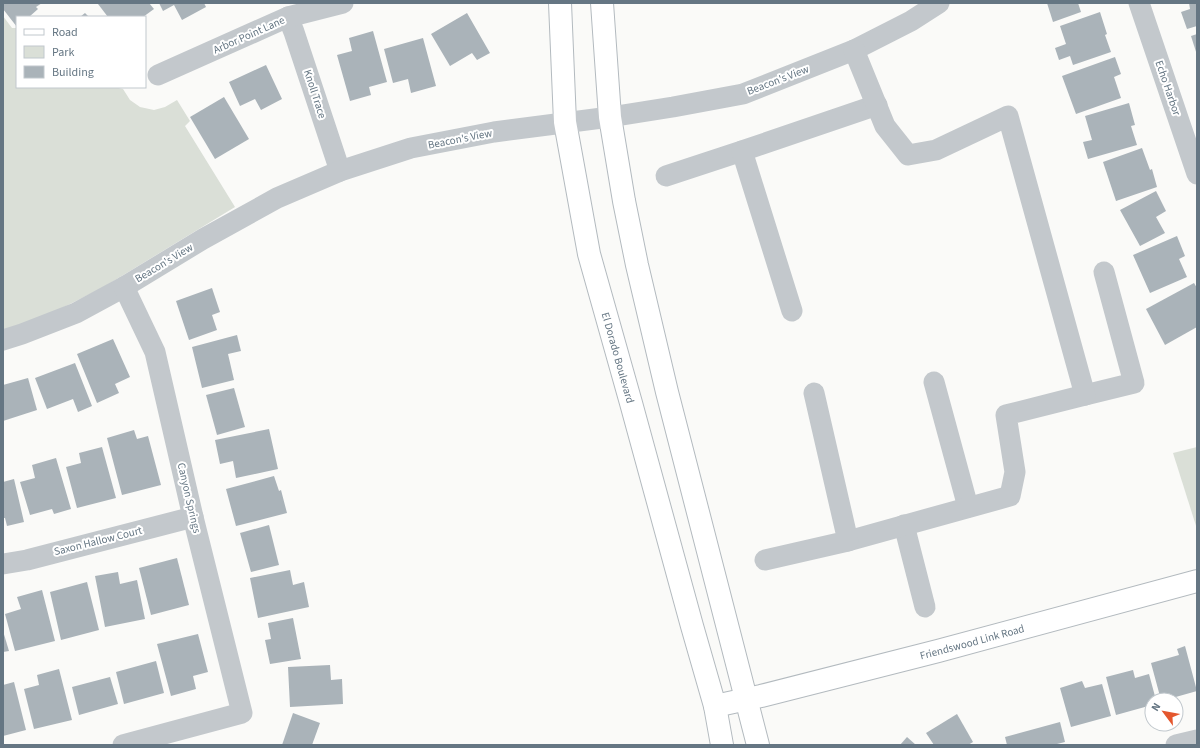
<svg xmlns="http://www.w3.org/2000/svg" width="1200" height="748" font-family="'Source Sans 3',sans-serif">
  <rect width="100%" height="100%" fill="#fafaf8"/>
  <g fill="#dadfd7">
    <polygon points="3,16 12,28 17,28 17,87 114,87 123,89 130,100 140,107 154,110 165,107 177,100 190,121 185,126 235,207 102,288 42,318 3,330"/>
    <polygon points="1197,447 1197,529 1173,453"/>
  </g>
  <g fill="#aab3b9">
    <polygon points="3,3 42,3 36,7 38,9 29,17 17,17 17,27 3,9"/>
    <polygon points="99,3 149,3 154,9 143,17 108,17 98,4"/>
    <polygon points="159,3 204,3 206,7 182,20 174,5 163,11"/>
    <polygon points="1047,3 1078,3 1081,12 1053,22"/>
    <polygon points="1189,3 1197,3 1197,26 1187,29 1181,12 1190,9"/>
    <polygon points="1100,12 1107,34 1105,35 1111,52 1073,65 1070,56 1059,60 1055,48 1066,44 1060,26"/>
    <polygon points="85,13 89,17 80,17"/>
    <polygon points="467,13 490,53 477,60 472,53 450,66 431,34"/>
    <polygon points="373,31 387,82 369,87 371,95 350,101 337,55 352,51 349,38"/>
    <polygon points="1197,34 1197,55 1191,36"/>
    <polygon points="423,38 436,86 411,93 408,79 393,83 384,49"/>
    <polygon points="1115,57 1121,74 1114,77 1121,98 1076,114 1062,76"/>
    <polygon points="266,65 282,99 261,110 255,99 240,106 229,82"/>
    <polygon points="224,97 249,139 215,159 190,117"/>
    <polygon points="1129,103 1135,125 1131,126 1137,145 1088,159 1083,142 1092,140 1085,116"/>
    <polygon points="1142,148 1150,170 1152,169 1157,187 1116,201 1103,162"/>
    <polygon points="1156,191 1166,211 1156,217 1165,233 1140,246 1120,210"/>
    <polygon points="1177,236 1185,256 1179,259 1187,277 1150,293 1133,255"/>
    <polygon points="1194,283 1197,288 1197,327 1165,345 1146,309"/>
    <polygon points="212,288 220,312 212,315 217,330 189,340 176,301"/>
    <polygon points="237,335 241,351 228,354 234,380 202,388 192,347"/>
    <polygon points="113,339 130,377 115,384 119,393 97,403 77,354"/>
    <polygon points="75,363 92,406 78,412 73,399 47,409 35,378"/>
    <polygon points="28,378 37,410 3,421 3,385"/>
    <polygon points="234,388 245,427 217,435 206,395"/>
    <polygon points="269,429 278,469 236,478 233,461 220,464 215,440"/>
    <polygon points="134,430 137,439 148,436 161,485 122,495 107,438"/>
    <polygon points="102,447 116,498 77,508 66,467 81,463 79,453"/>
    <polygon points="56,458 71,509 54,514 52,509 30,515 20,482 35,478 32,465"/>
    <polygon points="274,476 279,491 281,490 287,513 236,526 226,489"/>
    <polygon points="14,479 24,522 7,526 5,518 3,518 3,482"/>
    <polygon points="269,525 279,565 251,572 240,533"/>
    <polygon points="177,558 189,605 151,615 139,568"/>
    <polygon points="290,570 293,585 304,582 309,607 258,618 250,578"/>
    <polygon points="118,572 120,584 137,580 145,619 105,627 95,576"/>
    <polygon points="87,582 99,630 61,640 50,592"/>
    <polygon points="42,590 55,641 15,651 5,614 21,609 17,597"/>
    <polygon points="293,618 301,659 270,664 265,640 271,639 268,623"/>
    <polygon points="3,631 9,651 3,652"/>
    <polygon points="198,634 208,672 193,676 196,689 171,696 157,644"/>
    <polygon points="1185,646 1197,691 1165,700 1161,700 1151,663 1179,655 1177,649"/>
    <polygon points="156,661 164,693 124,704 116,672"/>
    <polygon points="330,665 331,680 342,679 343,704 290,707 288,667"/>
    <polygon points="59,669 72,720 34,729 24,689 39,685 37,675"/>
    <polygon points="1133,670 1135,678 1149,674 1156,700 1152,700 1152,705 1116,715 1106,677"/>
    <polygon points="110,677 118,704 79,715 72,687"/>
    <polygon points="1082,681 1085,688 1102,684 1111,716 1071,727 1060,688"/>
    <polygon points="14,682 26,730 3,736 3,685"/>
    <polygon points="293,713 320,723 312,745 282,745"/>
    <polygon points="957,714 973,742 968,745 934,745 926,733"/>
    <polygon points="1060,722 1065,742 1053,745 1007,745 1005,737"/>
    <polygon points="907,737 916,745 900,745"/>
  </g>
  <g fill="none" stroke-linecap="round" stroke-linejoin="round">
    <defs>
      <g id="secondary">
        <path id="s1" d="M560 3 565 122 589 254 631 403 692 626 715 706 722 745"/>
        <polyline points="602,3 610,117 624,201 637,265 667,392 758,745"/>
        <path id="s2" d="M715 706 761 696 938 651 1197 581"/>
      </g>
    </defs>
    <use href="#secondary" stroke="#b3babf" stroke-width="24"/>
    <g stroke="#c3c8cc" stroke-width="21">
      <polyline points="1139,3 1197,174"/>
      <polyline points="288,17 294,32 340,171"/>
      <polyline points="158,75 288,17 343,3"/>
      <polyline points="666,176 742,151"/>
      <polyline points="792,311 742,151 877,105"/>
      <polyline points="3,340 22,334 76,313 124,287 203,239 277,198 340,171 411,148 494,132 610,117 673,107 743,94 854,50 911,21 939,3"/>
      <polyline points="934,382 968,507"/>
      <polyline points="1085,395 1134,383 1104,272"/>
      <polyline points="904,525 925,607"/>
      <polyline points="848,541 1010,496 1015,472 1006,415 1085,395 1008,116 936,150 908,155 885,126 854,50"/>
      <polyline points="765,560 848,541 814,393"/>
      <polyline points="3,564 27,560 193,517"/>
      <polyline points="123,745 242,713 193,517 155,352 124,287"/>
      <polyline points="1176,745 1197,740"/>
    </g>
    <use href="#secondary" stroke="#fff" stroke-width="22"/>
  </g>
  <g text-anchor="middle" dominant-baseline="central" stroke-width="4" stroke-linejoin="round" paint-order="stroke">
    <g font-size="11" fill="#657683" stroke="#fff">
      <text transform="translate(249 35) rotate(-24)">Arbor Point Lane</text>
      <text transform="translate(778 80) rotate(-21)">Beacon's View</text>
      <text transform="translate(1168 88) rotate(71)">Echo Harbor</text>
      <text transform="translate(315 94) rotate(72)">Knoll Trace</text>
      <text transform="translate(460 139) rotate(-11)">Beacon's View</text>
      <text transform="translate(164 263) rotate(-31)">Beacon's View</text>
      <text stroke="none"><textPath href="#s1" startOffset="361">El Dorado Boulevard</textPath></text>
      <text transform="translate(189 498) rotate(77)">Canyon Springs</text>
      <text transform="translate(98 541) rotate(-14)">Saxon Hallow Court</text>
      <text stroke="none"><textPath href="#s2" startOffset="265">Friendswood Link Road</textPath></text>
    </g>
  </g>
  <rect width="1200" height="748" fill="none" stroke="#657683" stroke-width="8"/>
  <rect x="16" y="16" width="130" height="72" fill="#ffffff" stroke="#c1c8cd"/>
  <rect x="24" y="29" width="20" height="6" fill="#ffffff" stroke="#c1c8cd"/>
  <text x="52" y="36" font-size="12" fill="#657683">Road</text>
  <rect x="24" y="46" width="20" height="12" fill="#dadfd7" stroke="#c1c8cd"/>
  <text x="52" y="56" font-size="12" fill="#657683">Park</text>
  <rect x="24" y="66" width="20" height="12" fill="#aab3b9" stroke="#c1c8cd"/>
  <text x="52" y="76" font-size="12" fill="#657683">Building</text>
  <g transform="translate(1164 712) rotate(302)"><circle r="19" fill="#ffffff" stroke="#c1c8cd"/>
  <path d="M0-3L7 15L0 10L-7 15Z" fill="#e4572e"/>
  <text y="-6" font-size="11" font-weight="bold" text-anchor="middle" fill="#657683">N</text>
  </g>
</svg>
